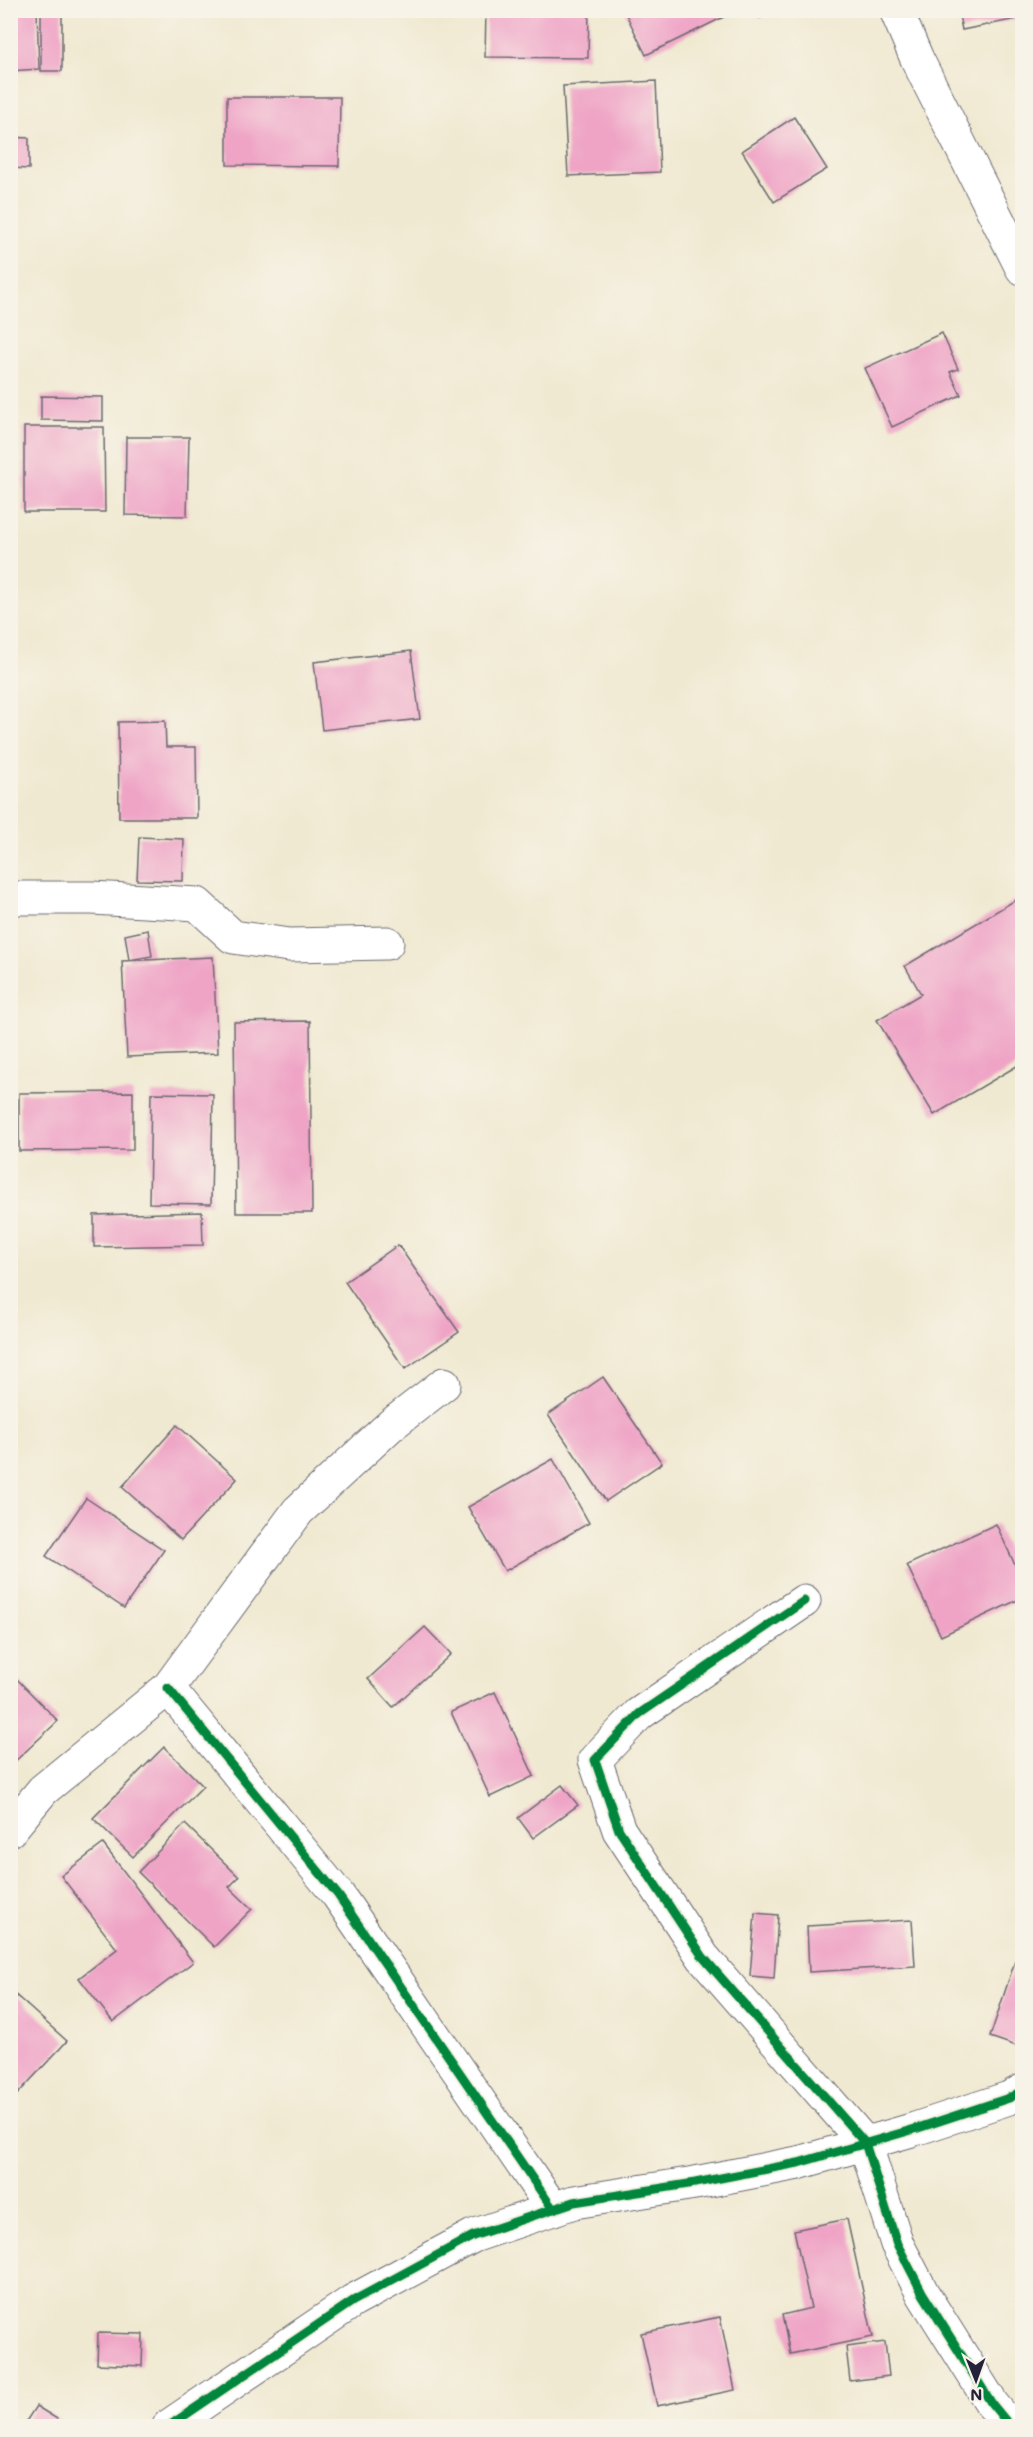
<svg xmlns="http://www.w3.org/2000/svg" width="1033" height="2437" font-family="Mali,sans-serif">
  <rect width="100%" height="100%" fill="#f7f3e8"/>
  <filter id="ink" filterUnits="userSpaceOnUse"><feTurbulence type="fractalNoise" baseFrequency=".0167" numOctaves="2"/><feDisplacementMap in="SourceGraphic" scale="12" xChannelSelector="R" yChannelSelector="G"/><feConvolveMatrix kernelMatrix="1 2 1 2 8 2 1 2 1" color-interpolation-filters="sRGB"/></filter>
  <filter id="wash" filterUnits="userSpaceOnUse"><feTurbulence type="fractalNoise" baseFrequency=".008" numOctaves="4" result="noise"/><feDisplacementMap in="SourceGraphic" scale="24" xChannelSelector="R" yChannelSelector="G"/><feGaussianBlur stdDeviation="1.35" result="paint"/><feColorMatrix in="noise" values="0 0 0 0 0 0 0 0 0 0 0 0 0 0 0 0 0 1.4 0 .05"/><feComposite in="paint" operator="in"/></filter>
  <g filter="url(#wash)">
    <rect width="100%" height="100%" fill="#f0e9d1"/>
    <g id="blocks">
      <g fill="#efa4c6">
        <polygon points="10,10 37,10 39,69 10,71"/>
        <polygon points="62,10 62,71 41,71 41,11"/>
        <polygon points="486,10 589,10 588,58 485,57"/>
        <polygon points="624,10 738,10 646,55"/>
        <polygon points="757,10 778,10 760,18"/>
        <polygon points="958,10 1022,10 1022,18 962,30"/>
        <polygon points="656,81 660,172 568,176 563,86"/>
        <polygon points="227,97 340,97 339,166 227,165"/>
        <polygon points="794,117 827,169 774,202 742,151"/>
        <polygon points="10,137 29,138 29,169 10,168"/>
        <polygon points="942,333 958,369 950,372 961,395 892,427 865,368"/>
        <polygon points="41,396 103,397 103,421 41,420"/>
        <polygon points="24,427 104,427 105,512 24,512"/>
        <polygon points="126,437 189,437 187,516 125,515"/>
        <polygon points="411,651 420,719 322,730 314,662"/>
        <polygon points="165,721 166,747 196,747 197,818 119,818 118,722"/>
        <polygon points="139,837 184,839 183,881 137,880"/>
        <polygon points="1022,896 1022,1063 934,1115 877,1020 921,994 905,966"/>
        <polygon points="148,930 152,956 129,960 125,935"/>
        <polygon points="213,957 218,1053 127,1057 122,961"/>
        <polygon points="310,1021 312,1213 236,1213 234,1022"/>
        <polygon points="133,1092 133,1150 19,1151 19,1093"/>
        <polygon points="151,1093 213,1094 211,1204 149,1203"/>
        <polygon points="202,1212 203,1245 94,1247 94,1215"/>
        <polygon points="398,1245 459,1332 405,1369 345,1282"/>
        <polygon points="603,1377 662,1463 606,1501 548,1415"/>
        <polygon points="177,1425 237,1479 181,1540 122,1487"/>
        <polygon points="553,1459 589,1523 505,1571 468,1507"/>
        <polygon points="86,1498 164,1550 124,1608 46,1556"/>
        <polygon points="996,1524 1022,1580 1022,1598 941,1636 907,1565"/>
        <polygon points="425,1627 451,1654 393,1707 368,1679"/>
        <polygon points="10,1672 58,1721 10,1766"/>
        <polygon points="495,1692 534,1776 490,1797 451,1712"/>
        <polygon points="164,1747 203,1786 133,1857 93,1818"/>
        <polygon points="562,1785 578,1805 533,1838 518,1818"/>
        <polygon points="185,1824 239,1877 229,1887 252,1909 214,1947 138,1872"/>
        <polygon points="103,1844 193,1962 113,2022 79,1978 117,1949 61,1876"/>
        <polygon points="755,1913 778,1915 774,1978 750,1976"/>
        <polygon points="912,1920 915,1966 809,1972 807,1926"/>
        <polygon points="1015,1961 1022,1968 1022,2048 990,2037"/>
        <polygon points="10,1990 67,2041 10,2102"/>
        <polygon points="847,2219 873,2337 790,2354 782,2315 811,2308 794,2230"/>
        <polygon points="720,2317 735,2390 657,2406 641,2333"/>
        <polygon points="98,2333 143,2334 142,2366 97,2364"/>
        <polygon points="885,2342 889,2376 850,2381 846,2347"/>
        <polygon points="36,2406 62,2422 59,2426 23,2426"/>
      </g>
    </g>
  </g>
  <g filter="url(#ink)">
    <use href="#blocks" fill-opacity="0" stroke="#6a6870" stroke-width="1.5"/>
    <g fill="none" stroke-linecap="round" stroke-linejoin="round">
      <defs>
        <g id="minor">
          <polyline points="896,10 917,59 1022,268"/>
          <polyline points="10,898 92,898 197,904 233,937 289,945 387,943"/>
          <polyline points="804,1601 639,1714 595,1760 619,1830 703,1957 865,2143 897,2244 923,2294 992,2404 1010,2426"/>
          <polyline points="168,1688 338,1895 553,2209"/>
          <polyline points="10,1830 43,1790 168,1688 298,1511 391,1425 444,1384"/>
          <polyline points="169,2426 353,2301 473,2236 574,2202 695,2183 798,2163 915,2129 1009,2098 1022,2091"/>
        </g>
      </defs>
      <use href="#minor" stroke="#6a6870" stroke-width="35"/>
      <use href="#minor" stroke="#fff" stroke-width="33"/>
      <defs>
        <g id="cycleway">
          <polyline points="804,1601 639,1714 595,1760 619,1830 703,1957 865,2143 897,2244 923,2294 992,2404 1010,2426"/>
          <polyline points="168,1688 338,1895 553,2209"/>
          <polyline points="169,2426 353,2301 473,2236 574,2202 695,2183 798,2163 915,2129 1009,2098 1022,2091"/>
        </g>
      </defs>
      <use href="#cycleway" stroke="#f7f3e8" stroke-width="13"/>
      <use href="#cycleway" stroke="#00873e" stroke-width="9"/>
    </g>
  </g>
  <rect width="1033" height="2437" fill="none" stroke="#f7f3e8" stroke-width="36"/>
  <g transform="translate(976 2380) rotate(179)" stroke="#f7f3e8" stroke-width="4.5" paint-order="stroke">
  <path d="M0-4.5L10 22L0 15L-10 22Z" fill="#22223b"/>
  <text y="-9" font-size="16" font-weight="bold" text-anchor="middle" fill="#22223b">N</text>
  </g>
</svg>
